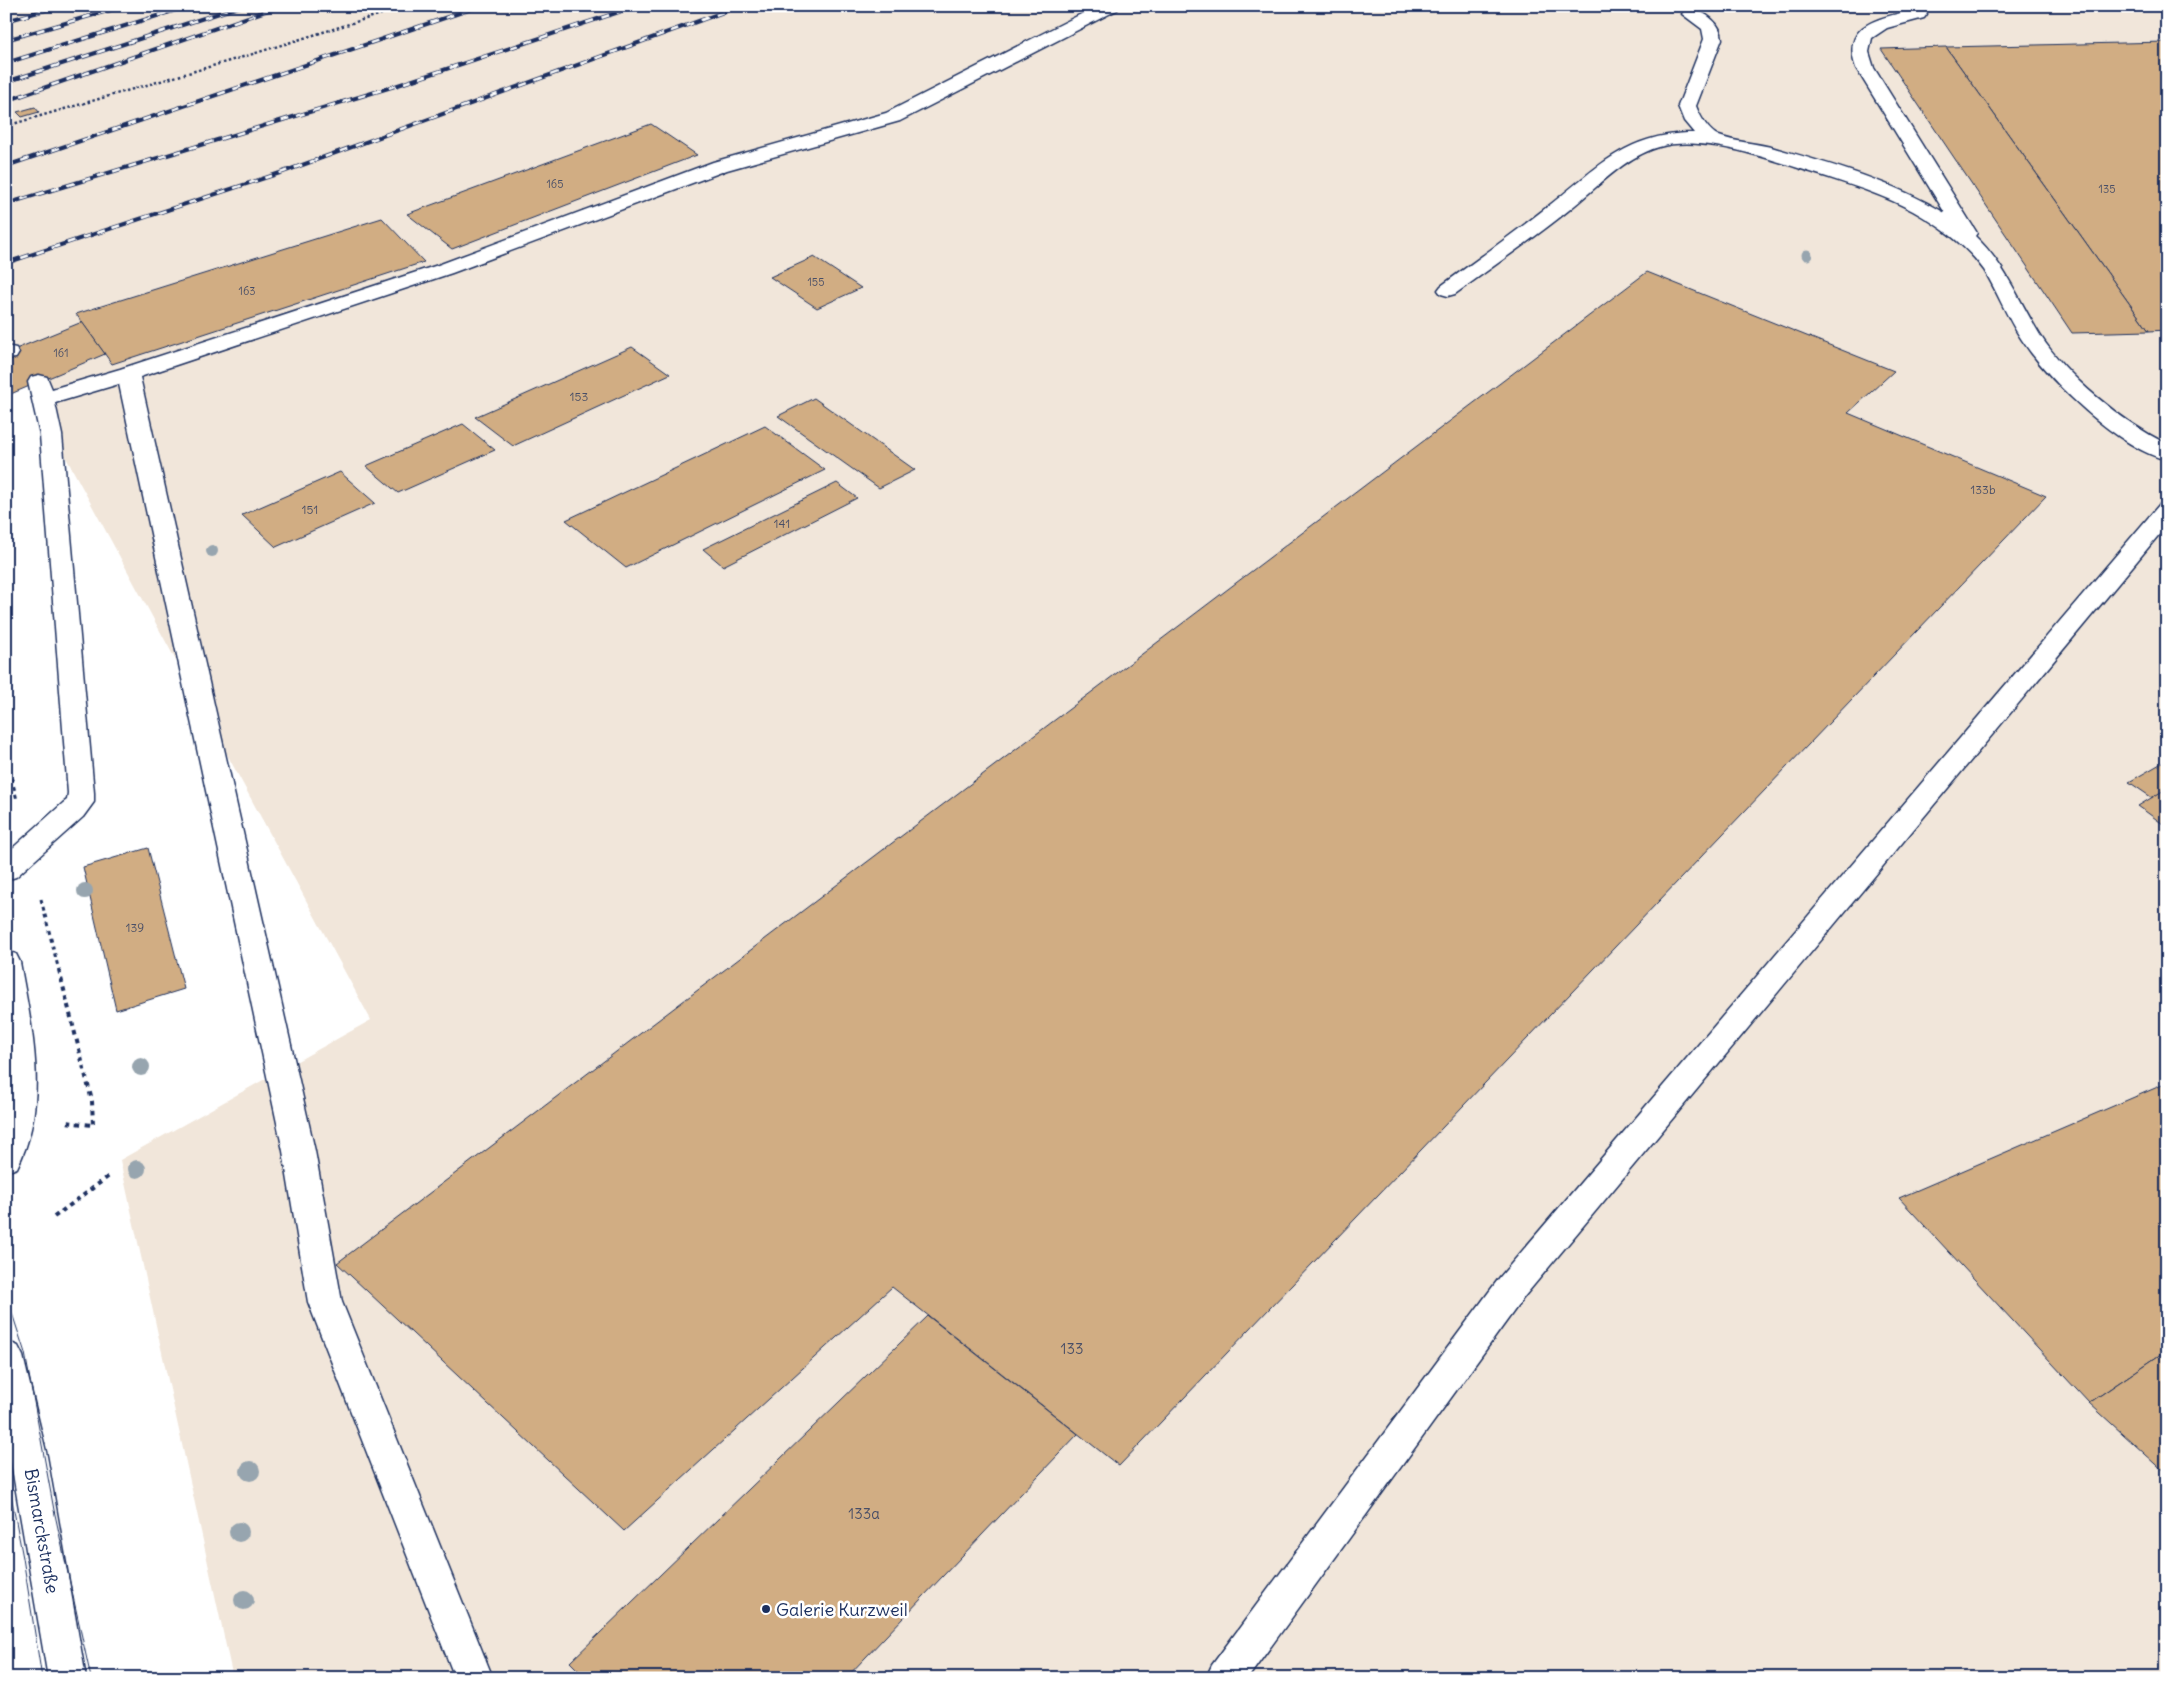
<svg xmlns="http://www.w3.org/2000/svg" width="2173" height="1684" font-family="Delius,sans-serif">
  <rect width="100%" height="100%" fill="#fff"/>
  <filter id="ink" filterUnits="userSpaceOnUse"><feTurbulence type="fractalNoise" baseFrequency=".02" numOctaves="2"/><feDisplacementMap in="SourceGraphic" scale="10" xChannelSelector="R" yChannelSelector="G"/><feConvolveMatrix kernelMatrix="1 2 1 2 8 2 1 2 1" color-interpolation-filters="sRGB"/></filter>
  <g filter="url(#ink)">
    <polygon fill="#f1e6da" points="6,6 2167,6 2167,1678 233,1678 120,1160 371,1020 6,347"/>
    <g fill="#d1ad83" stroke="#1b2f5e">
      <polygon points="2167,42 2167,330 2149,331 1946,47"/>
      <polygon points="1946,47 2149,331 2072,333 1881,49"/>
      <polygon points="35,107 39,112 22,117 17,112"/>
      <polygon points="651,124 697,155 452,249 407,214"/>
      <polygon points="382,218 424,262 112,364 76,314"/>
      <polygon points="814,257 861,288 817,308 770,277"/>
      <polygon points="1647,272 1894,371 1848,413 2046,496 1119,1466 892,1287 624,1531 337,1263"/>
      <polygon points="82,322 105,354 6,396 6,353"/>
      <polygon points="632,347 670,374 513,446 475,417"/>
      <polygon points="814,398 915,470 879,488 778,416"/>
      <polygon points="463,424 495,450 398,493 366,466"/>
      <polygon points="765,426 825,470 626,568 566,520"/>
      <polygon points="340,472 375,503 276,547 242,515"/>
      <polygon points="837,483 857,498 723,566 703,549"/>
      <polygon points="2167,760 2167,808 2129,782"/>
      <polygon points="2166,789 2167,790 2167,827 2138,806"/>
      <polygon points="148,848 184,989 116,1010 83,867"/>
      <polygon points="2167,1083 2167,1350 2089,1403 1899,1198"/>
      <polygon points="928,1316 1078,1434 846,1678 586,1678 570,1662"/>
      <polygon points="2167,1350 2167,1474 2089,1403"/>
    </g>
    <g fill="none" stroke-linecap="round" stroke-linejoin="round">
      <defs>
        <g id="lane">
          <polygon points="1097,6 1119,6 1117,10 900,121 727,170 452,273 140,377 315,1151 342,1302 493,1678 455,1678 308,1302 283,1151 119,384 55,403 62,435 94,793 94,802 83,817 16,877 6,880 6,854 63,803 67,800 68,793 40,435 28,382 31,377 39,375 47,377 52,389 120,369 438,265 713,162 886,113"/>
          <path d="M1691 9C1706 12 1721 23 1722 39L1696 106C1700 116 1708 131 1719 136 1735 142 1754 143 1771 147 1830 164 1892 181 1945 213L1856 68C1843 32 1867 21 1897 14 1906 11 1915 8 1924 10L1927 14 1924 18 1887 28 1872 38 1869 52 1874 68 1977 233 1975 236C2005 264 2019 301 2040 335 2067 377 2122 422 2167 444V460C2118 448 2049 381 2022 340 2007 318 1998 293 1984 270 1966 245 1940 226 1913 211 1882 194 1848 184 1814 173 1772 160 1703 134 1659 147 1624 157 1597 188 1569 210 1532 240 1493 266 1455 294L1448 296 1441 294 1438 290 1441 286C1475 261 1509 237 1542 211 1594 172 1623 133 1694 133L1684 121 1678 106 1704 39 1702 29 1682 14 1685 10Z"/>
          <polygon points="6,346 16,348 19,353 16,358 6,359"/>
          <polygon points="2167,503 2167,525 1524,1297 1248,1678 1206,1678 1212,1665 1500,1277 2159,505"/>
        </g>
        <g id="secondary">
          <path d="M6 951 16 954 20 962C32 1029 50 1104 17 1168L6 1172Z"/>
          <polygon points="6,1341 18,1346 23,1356 47,1456 86,1678 48,1678 6,1433"/>
        </g>
      </defs>
      <use href="#lane" stroke="#1b2f5e" stroke-width="3"/>
      <use href="#secondary" stroke="#1b2f5e" stroke-width="3"/>
      <polyline stroke="#1b2f5e" stroke-width="2.5" stroke-dasharray="2.5 2.5" stroke-linecap="butt" points="6,126 243,57 407,6"/>
      <g stroke="#1b2f5e" stroke-width="3" stroke-dasharray="4 4" stroke-linecap="butt">
        <polyline points="6,755 17,800"/>
        <polyline points="41,899 59,971"/>
      </g>
      <g stroke="#1b2f5e" stroke-width="4" stroke-dasharray="4.5 4.5" stroke-linecap="butt">
        <polyline points="59,970 92,1101 93,1125 65,1122"/>
        <polyline points="54,1217 109,1176"/>
      </g>
      <use href="#lane" fill="#fff" fill-rule="evenodd"/>
      <use href="#secondary" fill="#fff" fill-rule="evenodd"/>
      <g stroke="#1b2f5e" stroke-width="1">
        <polyline points="6,1295 25,1353 54,1510 91,1678"/>
        <polyline points="6,1469 23,1558 42,1678"/>
      </g>
      <defs>
        <g id="rail">
          <polyline points="6,21 60,6"/>
          <polyline points="6,40 125,6"/>
          <polyline points="6,63 189,6"/>
          <polyline points="6,82 241,6"/>
          <polyline points="6,101 280,6"/>
          <polyline points="6,166 480,6"/>
          <polyline points="6,204 395,86 637,6"/>
          <polyline points="6,263 283,172 740,6"/>
        </g>
      </defs>
      <use href="#rail" stroke="#1b2f5e" stroke-width="4"/>
      <use href="#rail" stroke="#fff" stroke-width="2.5" stroke-dasharray="8" stroke-linecap="butt"/>
    </g>
    <g fill="#97a5af">
      <circle cx="1807" cy="255" r="5.5"/>
      <circle cx="212" cy="551" r="6"/>
      <circle cx="85" cy="891" r="8"/>
      <circle cx="141" cy="1067" r="9"/>
      <circle cx="137" cy="1169" r="9"/>
      <circle cx="250" cy="1471" r="10"/>
      <circle cx="239" cy="1532" r="10"/>
      <circle cx="244" cy="1600" r="10"/>
    </g>
  </g>
  <circle fill="#1b2f5e" stroke="#fff" stroke-width="2" cx="766" cy="1609" r="5"/>
  <g text-anchor="middle" dominant-baseline="central" stroke-width="5" stroke-linejoin="round" paint-order="stroke">
    <g font-size="11" fill="#484e67">
      <text x="555" y="184">165</text>
      <text x="2107" y="189">135</text>
      <text x="816" y="282">155</text>
      <text x="247" y="291">163</text>
      <text x="61" y="353">161</text>
    </g>
    <g font-size="12" fill="#484e67">
      <text x="579" y="396">153</text>
      <text x="1983" y="489">133b</text>
      <text x="310" y="509">151</text>
      <text x="782" y="523">141</text>
      <text x="135" y="927">139</text>
    </g>
    <g font-size="15" fill="#484e67">
      <text x="1072" y="1348">133</text>
      <text x="864" y="1513">133a</text>
    </g>
    <g font-size="18" fill="#1b2f5e" stroke="#fff">
      <text transform="translate(42 1531) rotate(80)">Bismarckstraße</text>
    </g>
    <g font-size="18" fill="#1b2f5e" stroke="#fff" text-anchor="start">
      <text x="776" y="1609">Galerie Kurzweil</text>
    </g>
  </g>
  <rect width="2173" height="1684" fill="none" stroke="#fff" stroke-width="25"/>
  <rect x="12" y="12" width="2148" height="1659" fill="none" stroke="#1b2f5e" stroke-width="2" filter="url(#ink)"/>
</svg>
